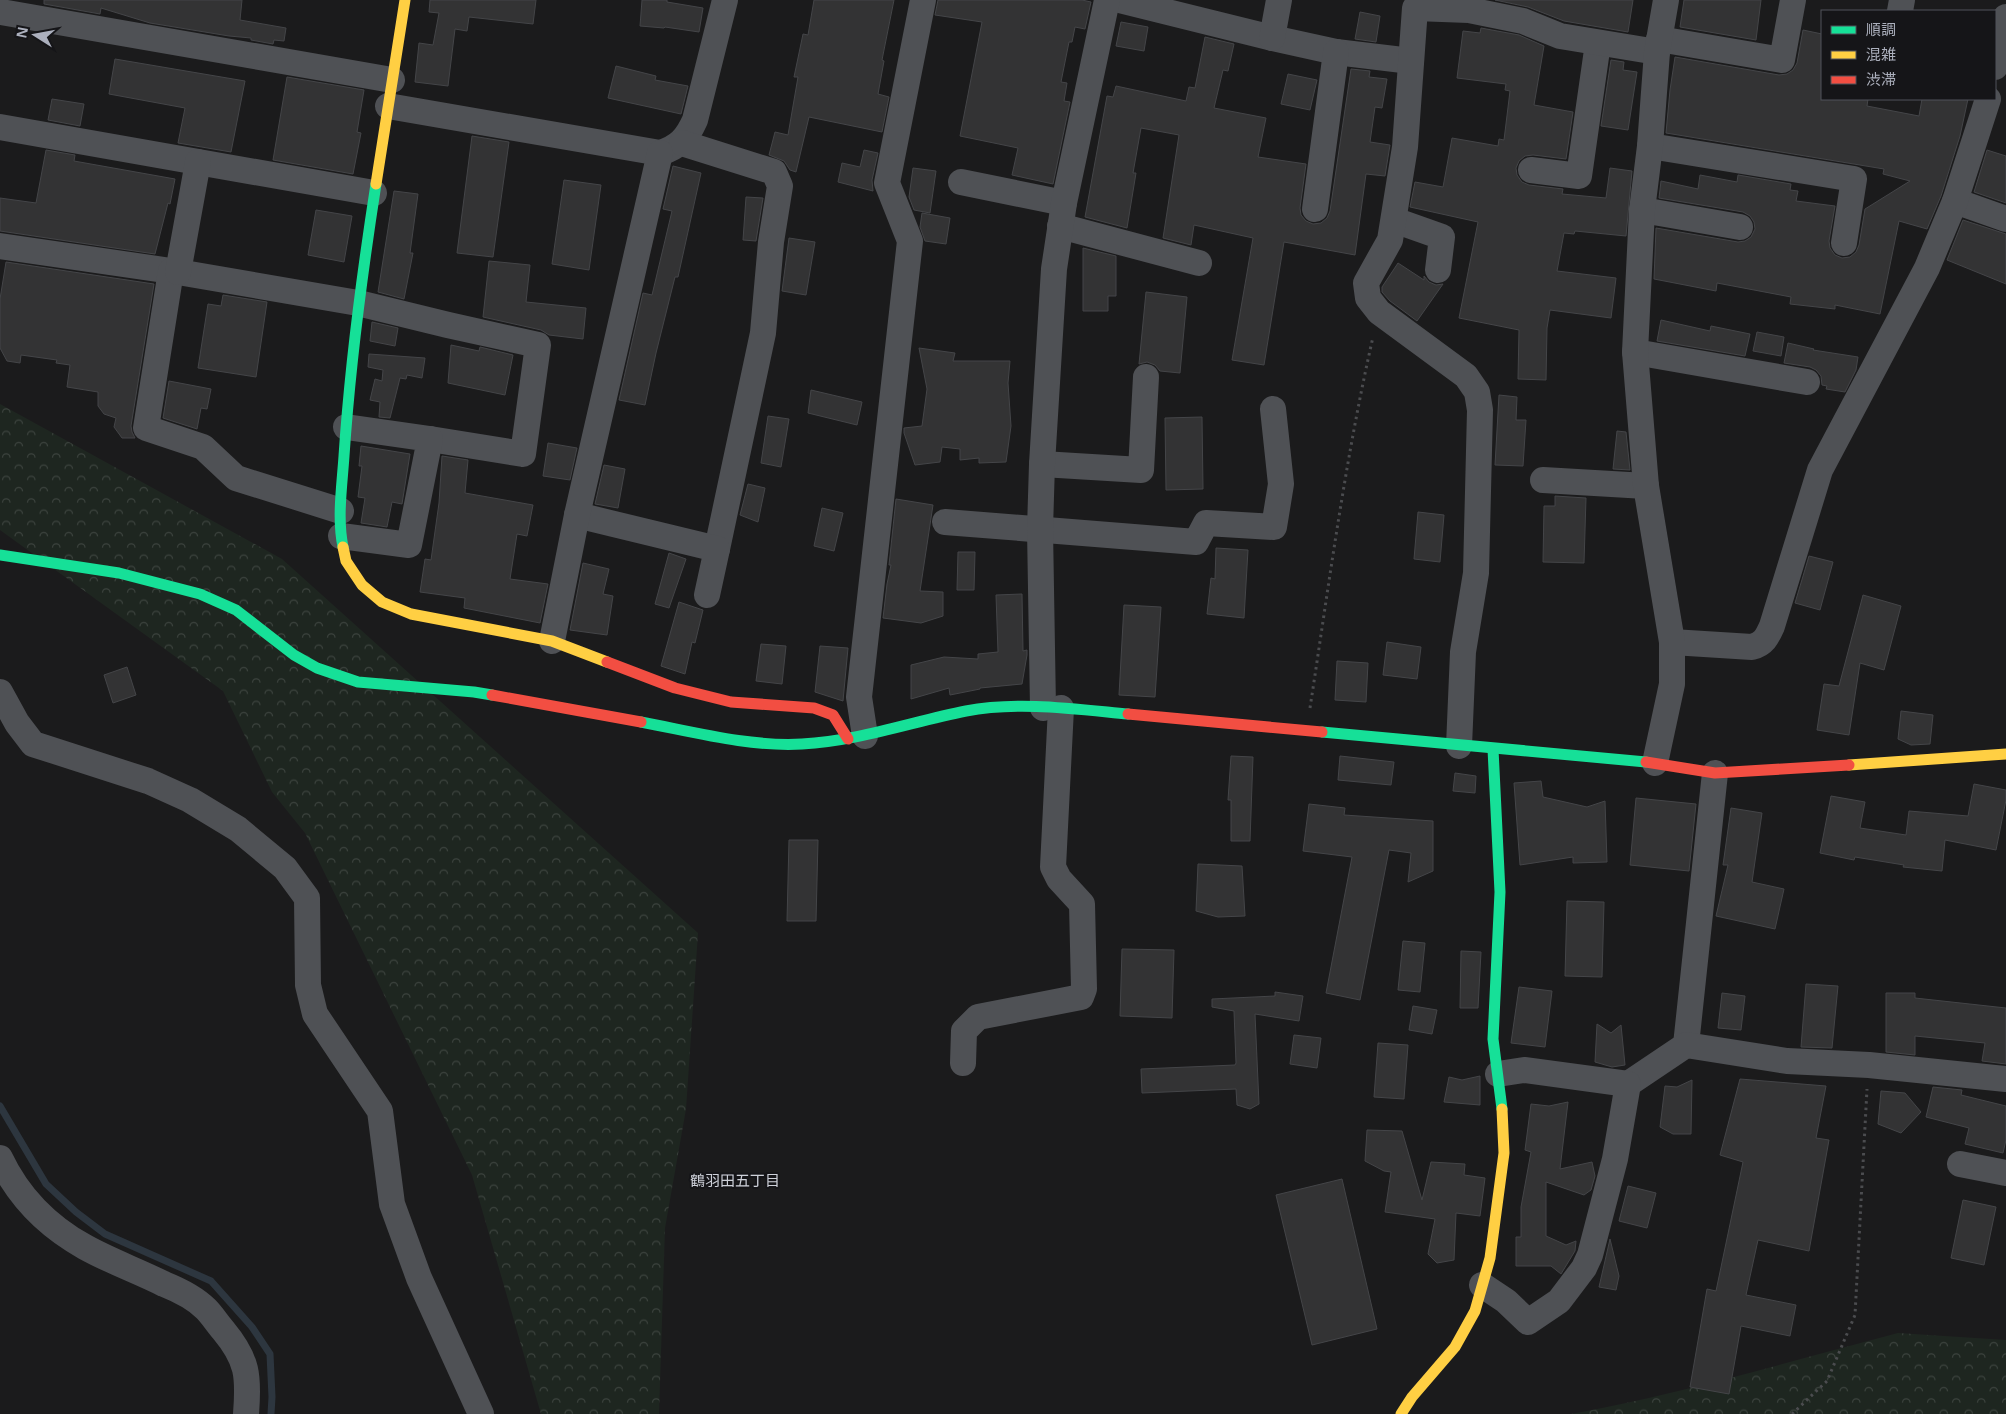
<svg xmlns="http://www.w3.org/2000/svg" width="2006" height="1414" font-family="'Open Sans','Noto Sans JP',sans-serif">
  <defs>
    <pattern id="forest-crowns" width="20" height="18" patternUnits="userSpaceOnUse" patternTransform="scale(1.25)"><rect width="20" height="18" fill="#1e2620"/><path d="M2 6a3 3 0 1 1 6 0M12 15a3 3 0 1 1 6 0" fill="none" stroke="#3c433e"/></pattern>
  </defs>
  <rect width="100%" height="100%" fill="#1b1b1c"/>
  <g fill="url(#forest-crowns)">
    <polygon points="0,404 282,559 698,933 686,1109 665,1228 659,1414 541,1414 472,1175 305,833 272,792 223,691 0,530"/>
    <path d="M1898 1333 2006 1340V1414H1571C1682 1394 1790 1361 1898 1333Z"/>
  </g>
  <g fill="none" stroke-linecap="round" stroke-linejoin="round">
    <polyline stroke="#2d363f" stroke-width="7" points="0,1106 46,1184 76,1212 105,1234 211,1281 252,1327 270,1354 272,1397 271,1414"/>
  </g>
  <g fill="#333334" stroke="#444548">
    <polygon points="44,0 242,0 240,20 286,28 284,41 274,40 273,44 251,40 251,38 229,36 150,23 101,8 100,14 44,4"/>
    <polygon points="430,0 536,0 533,24 469,17 467,31 455,29 448,86 415,82 419,43 433,45 439,13 429,12"/>
    <polygon points="642,0 667,0 667,2 703,8 699,32 665,27 664,28 640,26"/>
    <polygon points="814,0 894,0 882,60 884,61 878,94 889,97 882,132 809,117 796,172 790,170 784,161 769,155 775,132 788,135 798,77 794,77 803,34 808,35"/>
    <polygon points="938,0 1082,0 1091,2 1085,29 1075,27 1072,42 1069,42 1061,82 1067,83 1064,101 1070,102 1053,184 1012,175 1018,148 960,136 982,22 935,15"/>
    <polygon points="1495,0 1633,0 1628,32 1564,21 1528,7"/>
    <polygon points="1684,0 1761,0 1756,40 1680,27"/>
    <polygon points="1360,12 1380,16 1376,42 1355,39"/>
    <polygon points="1121,22 1148,27 1144,51 1116,46"/>
    <polygon points="1481,28 1519,35 1544,46 1534,105 1573,112 1566,159 1533,155 1525,156 1519,161 1516,168 1517,175 1522,182 1529,185 1563,189 1562,194 1606,198 1610,168 1632,171 1626,236 1575,231 1574,234 1564,233 1557,271 1616,278 1611,318 1550,310 1547,328 1546,380 1518,379 1519,330 1459,318 1478,222 1410,207 1415,182 1443,187 1452,138 1498,146 1499,139 1504,140 1510,91 1505,90 1506,84 1457,78 1463,31 1480,33"/>
    <polygon points="1803,30 1822,34 1822,99 1868,99 1867,106 1919,116 1922,99 1968,99 1960,136 1941,196 1927,229 1899,221 1880,314 1835,305 1835,309 1790,304 1791,297 1717,283 1716,291 1654,279 1656,228 1738,242 1745,241 1751,237 1755,229 1754,222 1750,216 1743,212 1659,198 1661,181 1698,189 1700,175 1737,182 1738,175 1791,184 1790,190 1798,191 1796,201 1835,206 1829,241 1830,248 1835,255 1842,258 1850,257 1856,252 1859,245 1865,209 1910,181 1883,174 1884,169 1666,133 1670,90 1675,57 1779,75 1787,74 1793,70 1797,63"/>
    <polygon points="1205,37 1234,44 1228,71 1223,70 1214,108 1266,118 1258,157 1306,164 1300,208 1301,215 1306,221 1313,224 1321,223 1327,218 1330,211 1351,69 1370,71 1369,77 1387,79 1382,108 1375,107 1370,142 1390,145 1385,176 1366,174 1355,255 1284,242 1264,365 1232,360 1253,238 1194,225 1191,245 1163,238 1179,135 1141,128 1133,173 1136,173 1127,228 1085,217 1107,96 1113,97 1116,86 1186,101 1189,87 1195,88"/>
    <polygon points="115,59 245,81 231,152 178,143 185,108 109,94"/>
    <polygon points="1611,60 1624,62 1623,70 1637,72 1628,130 1601,126"/>
    <polygon points="616,66 656,76 655,80 688,86 681,114 608,98"/>
    <polygon points="1288,74 1317,80 1310,110 1281,104"/>
    <polygon points="287,77 364,90 357,132 361,133 353,174 273,160"/>
    <polygon points="52,99 84,104 80,126 48,120"/>
    <polygon points="472,136 509,142 493,257 457,253"/>
    <polygon points="46,150 75,155 74,161 175,179 170,204 168,203 155,254 0,231 0,198 36,203"/>
    <polygon points="864,150 878,153 872,180 873,191 838,182 842,163 860,167"/>
    <polygon points="1987,150 2006,156 2006,203 1974,192"/>
    <polygon points="673,166 701,173 678,277 675,277 656,353 645,405 619,400 643,293 652,295 672,211 663,209"/>
    <polygon points="913,168 936,171 930,213 914,210 909,197"/>
    <polygon points="564,180 601,185 589,270 552,264"/>
    <polygon points="394,191 418,194 410,253 413,253 404,299 378,292"/>
    <polygon points="746,197 763,198 756,241 743,240"/>
    <polygon points="316,210 352,216 344,262 308,255"/>
    <polygon points="922,213 950,218 946,244 925,241 920,227"/>
    <polygon points="1963,220 2006,234 2006,284 1947,260"/>
    <polygon points="789,238 815,242 806,295 782,291"/>
    <polygon points="1083,248 1116,256 1116,296 1108,296 1108,311 1083,311"/>
    <polygon points="489,261 530,265 526,302 586,308 583,339 549,335 541,330 483,317"/>
    <polygon points="6,262 154,284 131,426 132,432 135,438 122,438 114,427 116,418 104,414 98,406 98,392 67,387 70,365 56,363 57,360 21,355 20,363 7,361 0,348 0,299"/>
    <polygon points="1398,263 1424,280 1424,276 1429,282 1436,285 1443,284 1417,321 1390,301 1382,292 1382,287"/>
    <polygon points="1146,292 1187,297 1180,373 1160,371 1155,365 1147,362 1139,364"/>
    <polygon points="223,295 267,302 256,377 198,368 208,304 221,306"/>
    <polygon points="1661,320 1710,331 1711,326 1750,334 1745,356 1657,341"/>
    <polygon points="372,322 398,328 395,346 370,341"/>
    <polygon points="1757,332 1784,337 1781,356 1753,351"/>
    <polygon points="1788,343 1814,349 1813,350 1858,357 1856,370 1845,392 1826,389 1827,386 1822,385 1821,376 1816,370 1810,367 1784,363"/>
    <polygon points="451,345 479,351 480,347 513,355 505,395 448,383"/>
    <polygon points="919,348 955,353 953,361 1010,361 1008,383 1011,426 1006,462 979,463 979,458 960,460 960,449 942,447 940,462 915,465 904,433 904,428 922,426 927,389"/>
    <polygon points="369,354 425,358 422,378 407,375 406,379 400,378 390,418 379,417 380,402 370,400 375,379 382,381 383,370 368,367"/>
    <polygon points="169,381 211,389 207,409 201,408 197,429 163,418"/>
    <polygon points="811,390 862,402 857,425 808,413"/>
    <polygon points="1499,395 1517,397 1516,420 1526,420 1523,466 1495,465"/>
    <polygon points="768,416 789,419 781,467 761,463"/>
    <polygon points="1202,417 1203,489 1166,490 1165,418"/>
    <polygon points="1617,431 1626,432 1630,470 1613,469"/>
    <polygon points="548,443 577,448 570,480 543,476"/>
    <polygon points="361,446 410,454 402,504 392,502 387,527 361,523 365,498 358,497 362,466 359,466"/>
    <polygon points="442,456 468,460 465,493 533,505 527,536 517,534 510,579 548,584 540,623 464,608 465,598 420,592 425,559 431,560 439,503"/>
    <polygon points="604,465 625,469 618,508 595,504"/>
    <polygon points="748,484 765,488 758,522 740,515"/>
    <polygon points="1555,496 1586,498 1584,563 1543,562 1544,506 1555,506"/>
    <polygon points="896,499 933,505 920,591 943,592 943,616 921,623 883,618 887,584 891,565 889,565"/>
    <polygon points="822,508 843,513 834,551 814,546"/>
    <polygon points="1418,512 1444,515 1440,562 1414,559"/>
    <polygon points="1216,548 1248,550 1244,618 1207,614 1211,578 1215,579"/>
    <polygon points="958,552 975,552 974,590 957,590"/>
    <polygon points="669,553 686,559 669,608 655,604"/>
    <polygon points="1809,556 1833,562 1820,610 1795,603"/>
    <polygon points="583,563 609,569 603,594 613,596 607,635 570,630"/>
    <polygon points="1022,594 1023,651 1027,650 1027,655 1022,684 980,688 980,689 950,695 949,688 911,699 911,665 944,657 978,659 978,654 998,652 996,595"/>
    <polygon points="1863,595 1901,606 1884,670 1860,663 1849,735 1817,730 1824,684 1839,686"/>
    <polygon points="679,602 703,610 695,643 692,642 685,674 661,666"/>
    <polygon points="1124,605 1161,607 1155,697 1119,695"/>
    <polygon points="1387,642 1421,647 1417,679 1383,675"/>
    <polygon points="761,644 786,646 782,684 756,681"/>
    <polygon points="820,646 848,648 843,701 815,692"/>
    <polygon points="1337,661 1368,663 1366,702 1335,700"/>
    <polygon points="127,667 136,695 113,703 104,675"/>
    <polygon points="1901,711 1933,715 1930,744 1911,745 1898,739"/>
    <polygon points="1231,756 1253,757 1250,841 1231,841 1231,800 1228,800"/>
    <polygon points="1340,756 1394,762 1391,785 1338,780"/>
    <polygon points="1455,773 1476,776 1475,793 1453,791"/>
    <polygon points="1541,781 1543,797 1587,807 1605,801 1607,862 1573,863 1573,857 1520,865 1514,783"/>
    <polygon points="1974,784 2006,790 2006,800 1996,850 1945,840 1942,871 1903,867 1904,865 1855,857 1854,860 1820,853 1831,796 1865,802 1860,828 1906,835 1909,811 1968,816"/>
    <polygon points="1636,798 1696,804 1689,871 1630,865"/>
    <polygon points="1309,804 1345,808 1344,815 1433,821 1433,871 1408,882 1411,853 1389,850 1360,1000 1326,993 1352,857 1303,851"/>
    <polygon points="1731,808 1762,813 1752,882 1784,889 1775,929 1716,916 1728,865 1723,865"/>
    <polygon points="789,840 818,840 816,921 787,921"/>
    <polygon points="1198,864 1242,866 1245,916 1218,917 1196,911"/>
    <polygon points="1567,901 1604,902 1602,977 1565,976"/>
    <polygon points="1403,941 1425,943 1420,992 1398,990"/>
    <polygon points="1122,949 1174,950 1172,1018 1120,1016"/>
    <polygon points="1461,951 1481,952 1478,1008 1460,1008"/>
    <polygon points="1806,984 1838,986 1832,1048 1801,1047"/>
    <polygon points="1519,987 1552,991 1545,1047 1511,1043"/>
    <polygon points="1275,992 1303,996 1299,1021 1255,1014 1259,1104 1250,1109 1237,1105 1236,1089 1142,1093 1141,1069 1235,1065 1236,1063 1234,1011 1212,1007 1212,999 1275,996"/>
    <polygon points="1722,993 1745,996 1741,1030 1718,1028"/>
    <polygon points="1886,993 1915,993 1915,998 2006,1008 2006,1064 1982,1061 1985,1043 1915,1036 1915,1055 1886,1052"/>
    <polygon points="1413,1006 1437,1010 1432,1034 1409,1030"/>
    <polygon points="1597,1024 1611,1033 1621,1025 1625,1065 1612,1067 1595,1062"/>
    <polygon points="1294,1035 1321,1038 1317,1068 1290,1064"/>
    <polygon points="1378,1043 1408,1045 1404,1099 1374,1097"/>
    <polygon points="1480,1076 1480,1105 1444,1102 1449,1077 1462,1080"/>
    <polygon points="1740,1079 1826,1086 1816,1138 1829,1140 1809,1251 1758,1240 1746,1295 1796,1305 1790,1336 1741,1326 1729,1394 1690,1387 1707,1289 1716,1291 1743,1162 1720,1155"/>
    <polygon points="1692,1080 1691,1134 1673,1134 1660,1127 1665,1086 1677,1087"/>
    <polygon points="1933,1087 1962,1090 1961,1095 2006,1106 2006,1140 2003,1153 1965,1144 1969,1128 1926,1117"/>
    <polygon points="1881,1091 1905,1093 1921,1112 1901,1133 1878,1124"/>
    <polygon points="1568,1102 1560,1169 1592,1162 1595,1176 1591,1190 1584,1195 1546,1182 1546,1236 1566,1245 1576,1241 1575,1251 1561,1274 1551,1266 1516,1266 1516,1237 1521,1237 1521,1207 1531,1152 1525,1150 1531,1104 1549,1106"/>
    <polygon points="1367,1130 1402,1131 1422,1200 1431,1162 1465,1164 1464,1175 1485,1178 1480,1216 1456,1213 1454,1260 1437,1263 1428,1254 1435,1219 1385,1212 1391,1172 1384,1171 1365,1161"/>
    <polygon points="1342,1179 1377,1329 1312,1345 1276,1195"/>
    <polygon points="1628,1186 1656,1193 1647,1228 1619,1221"/>
    <polygon points="1963,1200 1996,1207 1984,1265 1951,1258"/>
    <polygon points="1610,1239 1619,1276 1616,1290 1599,1287"/>
  </g>
  <g fill="none" stroke-linecap="round" stroke-linejoin="round">
    <g stroke="#4b4c4f" stroke-width="3" stroke-dasharray="2.5 4" stroke-linecap="butt">
      <path d="M1310 708C1329 584 1345 460 1373 337"/>
      <polyline points="1792,1414 1827,1381 1855,1315 1867,1089"/>
    </g>
    <g stroke="#4f5155" stroke-width="26">
      <polyline points="1119,0 1272,38 1336,52 1411,61"/>
      <polyline points="1900,11 1902,0"/>
      <polyline points="1,12 392,80"/>
      <polyline points="1272,38 1279,0"/>
      <polyline points="1659,39 1782,60 1793,0"/>
      <polyline points="1995,67 2006,17"/>
      <path d="M388 106 660 153C679 147 687 138 695 120L725 0"/>
      <polyline points="0,127 374,193"/>
      <polyline points="682,143 774,172 780,186 771,242 763,333 717,549"/>
      <polyline points="1650,146 1854,179 1844,243"/>
      <polyline points="1531,170 1579,176 1598,43"/>
      <polyline points="961,182 1064,203"/>
      <polyline points="1955,201 2006,219"/>
      <polyline points="1315,209 1336,52"/>
      <polyline points="1642,210 1740,227"/>
      <polyline points="1394,220 1442,237 1438,270"/>
      <polyline points="1060,226 1199,263"/>
      <polyline points="0,246 178,272 358,303 448,325 538,345 523,454 430,439"/>
      <polyline points="171,271 146,428 203,447 236,478 341,511"/>
      <polyline points="178,272 198,162"/>
      <polyline points="1635,352 1807,382"/>
      <polyline points="1042,464 1141,470 1146,377"/>
      <polyline points="1543,480 1646,486"/>
      <polyline points="577,515 717,549 707,595"/>
      <polyline points="945,522 1196,542 1206,523 1274,527 1281,484 1273,409"/>
      <polyline points="341,536 409,545 430,439 346,427"/>
      <polyline points="552,641 577,515 660,153"/>
      <path d="M1672 642 1752 647C1764 644 1767 637 1772 626L1820 470 1927 268 1955 201 1988 99"/>
      <polyline points="0,692 17,723 33,744 148,781 190,800 238,829 285,868 307,898 308,985 315,1014 380,1111 392,1204 419,1278 481,1414"/>
      <polyline points="1043,708 1040,529 1042,464 1054,269 1064,203 1107,0"/>
      <polyline points="865,736 859,697 910,241 887,183 923,0"/>
      <polyline points="1459,746 1463,652 1476,573 1480,410 1477,392 1466,376 1379,312 1368,298 1366,283 1390,240 1405,147 1415,8 1469,10 1523,21 1560,36 1657,52"/>
      <polyline points="1655,763 1672,684 1672,642 1646,486 1635,352 1642,210 1650,146 1657,52 1666,0"/>
      <polyline points="1686,1045 1715,773"/>
      <polyline points="963,1063 964,1031 978,1017 1081,997 1084,989 1082,904 1059,879 1053,867 1061,708"/>
      <polyline points="1628,1084 1686,1045 1787,1061 1869,1065 2006,1079"/>
      <path d="M0 1158C18 1196 47 1226 85 1247 110 1261 138 1271 164 1284 179 1290 194 1297 206 1309 212 1315 217 1323 223 1330 248 1360 249 1376 246 1414"/>
      <polyline points="1960,1164 2006,1173"/>
      <polyline points="1482,1285 1506,1301 1528,1322 1559,1301 1584,1268 1590,1255 1615,1159 1628,1084 1524,1070 1498,1074"/>
    </g>
    <g stroke="#16e098" stroke-width="11">
      <path d="M343 547C337 518 342 486 344 456 350 365 362 274 376 184"/>
      <polyline points="0,555 119,573 200,594 236,610 294,655 317,668 358,682 474,692 492,695"/>
      <path d="M641 722C694 732 749 747 802 744 858 741 911 722 966 711 1018 701 1075 709 1128 714"/>
      <polyline points="1322,732 1646,762"/>
      <polyline points="1493,749 1500,892 1493,1039 1502,1109"/>
    </g>
    <g stroke="#ffcf43" stroke-width="11">
      <polyline points="376,184 405,0"/>
      <polyline points="343,547 346,561 362,585 382,602 411,614 552,641 607,662"/>
      <polyline points="1849,765 2006,754"/>
      <polyline points="1401,1414 1412,1397 1455,1347 1475,1311 1490,1258 1504,1153 1502,1109"/>
    </g>
    <g stroke="#f24e42" stroke-width="11">
      <polyline points="607,662 675,688 731,702 814,708 833,715 848,739"/>
      <polyline points="492,695 641,722"/>
      <polyline points="1128,714 1322,732"/>
      <polyline points="1646,762 1715,773 1849,765"/>
    </g>
  </g>
  <g text-anchor="middle" dominant-baseline="central" stroke-width="4" stroke-linejoin="round" paint-order="stroke">
    <g font-size="15" fill="#cdd0d8" stroke="#151518">
      <text x="735" y="1180">鶴羽田五丁目</text>
    </g>
  </g>
  <rect x="1821" y="10" width="175" height="90" fill="#151518" stroke="#51535a"/>
  <rect x="1831" y="26" width="25" height="8" fill="#16e098" stroke="#51535a"/>
  <text x="1866" y="35" font-size="15" fill="#acb0bd">順調</text>
  <rect x="1831" y="51" width="25" height="8" fill="#ffcf43" stroke="#51535a"/>
  <text x="1866" y="60" font-size="15" fill="#acb0bd">混雑</text>
  <rect x="1831" y="76" width="25" height="8" fill="#f24e42" stroke="#51535a"/>
  <text x="1866" y="85" font-size="15" fill="#acb0bd">渋滞</text>
  <g transform="translate(35 35) rotate(281)" stroke="#151518" stroke-width="4" paint-order="stroke">
  <path d="M0-4L9 19L0 12L-9 19Z" fill="#acb0bd"/>
  <text y="-8" font-size="14" font-weight="bold" text-anchor="middle" fill="#acb0bd">N</text>
  </g>
</svg>
